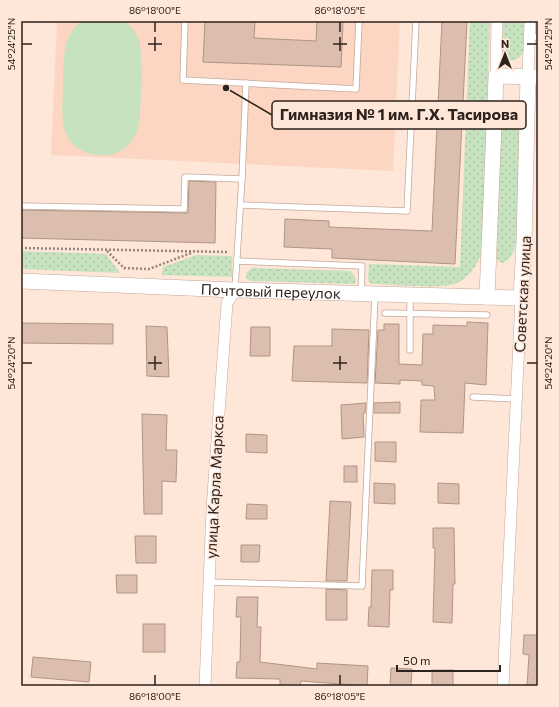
<svg xmlns="http://www.w3.org/2000/svg" width="559" height="707" font-family="Commissioner,sans-serif">
  <defs>
    <pattern id="grass-dots" width="8" height="8" patternUnits="userSpaceOnUse"><rect width="8" height="8" fill="#c7e2be"/><path d="M2 2h.1M6 6h.1" fill="none" stroke="#abc2a3" stroke-width="1.8" stroke-linecap="round"/></pattern>
  </defs>
  <rect width="100%" height="100%" fill="#fee6d9"/>
  <polygon fill="#fcd6c2" points="57,21 400,21 393,171 51,155"/>
  <g fill="url(#grass-dots)">
    <path d="M470 21H490L482 253C476 266 470 277 457 283 442 290 389 284 371 284L368 280 369 264 460 267Z"/>
    <polygon points="502,21 524,21 523,52 520,57 512,61 504,57 501,49"/>
    <polygon points="509,107 515,108 521,117 519,229 513,253 508,260 503,263 499,262 497,259 500,118 503,112"/>
    <polygon points="21,251 106,254 120,273 21,269"/>
    <polygon points="196,255 232,256 232,277 162,275 163,267"/>
    <polygon points="252,268 351,271 356,279 355,284 250,281 246,278 246,273"/>
  </g>
  <path fill="#c7e2be" d="M82 21C92 21 117 18 124 22 130 24 136 32 138 38 144 50 142 118 137 131 133 141 124 151 114 154 93 159 68 150 64 127 61 114 63 99 63 85 64 62 61 36 82 21Z"/>
  <g fill="#dcbeaf" stroke="#b09485">
    <polygon points="205,21 255,21 254,38 316,41 317,21 343,21 341,67 203,62"/>
    <polygon points="442,21 467,21 455,264 332,258 332,249 284,247 285,219 329,221 329,227 432,231"/>
    <polygon points="189,181 216,182 215,243 21,238 21,210 188,213"/>
    <polygon points="467,322 488,323 486,385 465,383 463,433 420,432 421,400 435,400 434,386 422,385 422,381 400,380 400,384 375,383 378,330 384,330 384,324 399,324 399,364 422,365 423,334 433,334 433,325 467,326"/>
    <polygon points="21,323 113,324 113,344 21,343"/>
    <polygon points="146,326 167,327 169,377 147,376"/>
    <polygon points="251,327 270,327 270,356 250,356"/>
    <polygon points="332,329 369,330 367,383 292,381 294,346 332,346"/>
    <polygon points="400,402 400,413 374,413 374,403"/>
    <polygon points="366,403 365,413 363,413 364,437 342,439 341,405"/>
    <polygon points="142,414 167,415 166,450 177,450 176,482 162,481 162,514 144,514"/>
    <polygon points="246,434 267,435 267,453 246,452"/>
    <polygon points="375,442 396,442 396,462 375,461"/>
    <rect x="344" y="466" width="13" height="16"/>
    <polygon points="374,483 395,484 395,504 374,503"/>
    <polygon points="438,483 459,484 459,504 438,503"/>
    <polygon points="330,501 351,502 347,581 326,581"/>
    <polygon points="247,504 267,505 267,519 246,519"/>
    <polygon points="433,528 454,528 455,584 453,584 452,623 433,622 435,548 433,548"/>
    <polygon points="135,536 156,536 156,563 136,563"/>
    <polygon points="241,545 260,545 259,562 241,562"/>
    <polygon points="372,570 393,570 393,590 390,590 389,627 368,626 369,607 371,607"/>
    <polygon points="116,575 137,575 137,593 117,593"/>
    <polygon points="326,589 347,590 347,620 326,620"/>
    <polygon points="237,597 258,597 257,627 261,627 260,662 317,669 317,663 368,666 367,686 301,681 300,686 290,686 280,685 280,679 236,678 237,662 240,662 241,617 236,617"/>
    <rect x="143" y="624" width="22" height="28"/>
    <polygon points="524,635 538,635 538,686 527,686 529,655 523,654"/>
    <polygon points="33,657 91,662 89,682 31,677"/>
    <polygon points="391,668 412,669 411,686 390,686"/>
    <rect x="432" y="670" width="21" height="16"/>
  </g>
  <g fill="none" stroke-linecap="round" stroke-linejoin="round">
    <defs>
      <g id="lane">
        <polyline points="185,21 183,80 356,89 359,21"/>
        <polyline points="529,37 538,37"/>
        <polyline points="242,179 246,83"/>
        <polyline points="241,205 407,211 416,21"/>
        <polyline points="21,206 184,209 185,177 242,179 235,288"/>
        <polyline points="236,261 362,266 361,292"/>
        <polyline points="385,313 487,315"/>
        <polyline points="410,350 410,297"/>
        <polyline points="473,397 517,399"/>
        <polyline points="209,582 362,586 375,295"/>
      </g>
      <g id="street">
        <polyline points="496,76 497,21"/>
        <polyline points="528,77 530,21"/>
        <polyline points="205,686 212,509 227,303 235,290"/>
        <polyline points="503,686 521,298"/>
      </g>
      <g id="secondary">
        <path id="s1" d="M21 281 235 290 521 298 524 242 528 77"/>
        <polyline points="487,297 496,76 537,77"/>
      </g>
    </defs>
    <use href="#lane" stroke="#c5a798" stroke-width="7"/>
    <use href="#street" stroke="#c5a798" stroke-width="12"/>
    <use href="#secondary" stroke="#c5a798" stroke-width="16"/>
    <g stroke="#96857b" stroke-width="2.5" stroke-dasharray="2 2" stroke-linecap="butt">
      <polyline points="21,248 228,252"/>
      <polyline points="107,251 124,268 149,269 191,253"/>
    </g>
    <use href="#lane" stroke="#fff" stroke-width="5.5"/>
    <use href="#street" stroke="#fff" stroke-width="11"/>
    <use href="#secondary" stroke="#fff" stroke-width="15"/>
  </g>
  <path fill="none" stroke="#2d221c" stroke-width="1.5" d="M155 22V32M340 22V32M155 37V51M340 37V51M22 44H32M148 44H162M333 44H347M527 44H537M155 356V370M340 356V370M22 363H32M148 363H162M333 363H347M527 363H537M155 675V685M340 675V685"/>
  <g text-anchor="middle" dominant-baseline="central" stroke-width="3" stroke-linejoin="round" paint-order="stroke">
    <g font-size="15" fill="#2d221c" stroke="#fee6d9">
      <text stroke="none"><textPath href="#s1" startOffset="250">Почтовый переулок</textPath></text>
      <text transform="translate(522 294) rotate(-87)">Советская улица</text>
      <text transform="translate(214 487) rotate(-87)">улица Карла Маркса</text>
    </g>
  </g>
  <path fill="none" stroke="#2d221c" stroke-width="1.5" d="M226 88L272 115"/>
  <circle fill="#2d221c" stroke="#fee6d9" stroke-width="1.5" cx="226" cy="88" r="4"/>
  <rect fill="#fee6d9" stroke="#2d221c" stroke-width="1.5" x="272" y="101" width="254" height="28" rx="4"/>
  <g font-size="16" text-anchor="middle" font-weight="bold" fill="#2d221c">
    <text x="399" y="120">Гимназия № 1 им. Г.Х. Тасирова</text>
  </g>
  <rect width="559" height="707" fill="none" stroke="#fee6d9" stroke-width="44"/>
  <g transform="translate(505 54)" stroke="#fee6d9" stroke-width="3" paint-order="stroke">
  <path d="M0-3L7 15L0 10L-7 15Z" fill="#2d221c"/>
  <text y="-6" font-size="11" font-weight="bold" text-anchor="middle" fill="#2d221c">N</text>
  </g>
  <path d="M397 665v6h103v-6" fill="none" stroke="#2d221c" stroke-width="2"/>
  <text x="403" y="665" font-size="12" fill="#2d221c" stroke="#fee6d9" stroke-width="3" paint-order="stroke">50 m</text>
  <rect x="22" y="22" width="515" height="663" fill="none" stroke="#2d221c" stroke-width="1.5"/>
  <g font-size="10" text-anchor="middle" fill="#2d221c">
    <text x="155" y="14">86°18'00"E</text>
    <text x="340" y="14">86°18'05"E</text>
    <text transform="translate(11 44) rotate(-90)" y="4">54°24'25"N</text>
    <text transform="translate(548 44) rotate(-90)" y="4">54°24'25"N</text>
    <text transform="translate(11 363) rotate(-90)" y="4">54°24'20"N</text>
    <text transform="translate(548 363) rotate(-90)" y="4">54°24'20"N</text>
    <text x="155" y="700">86°18'00"E</text>
    <text x="340" y="700">86°18'05"E</text>
  </g>
</svg>
